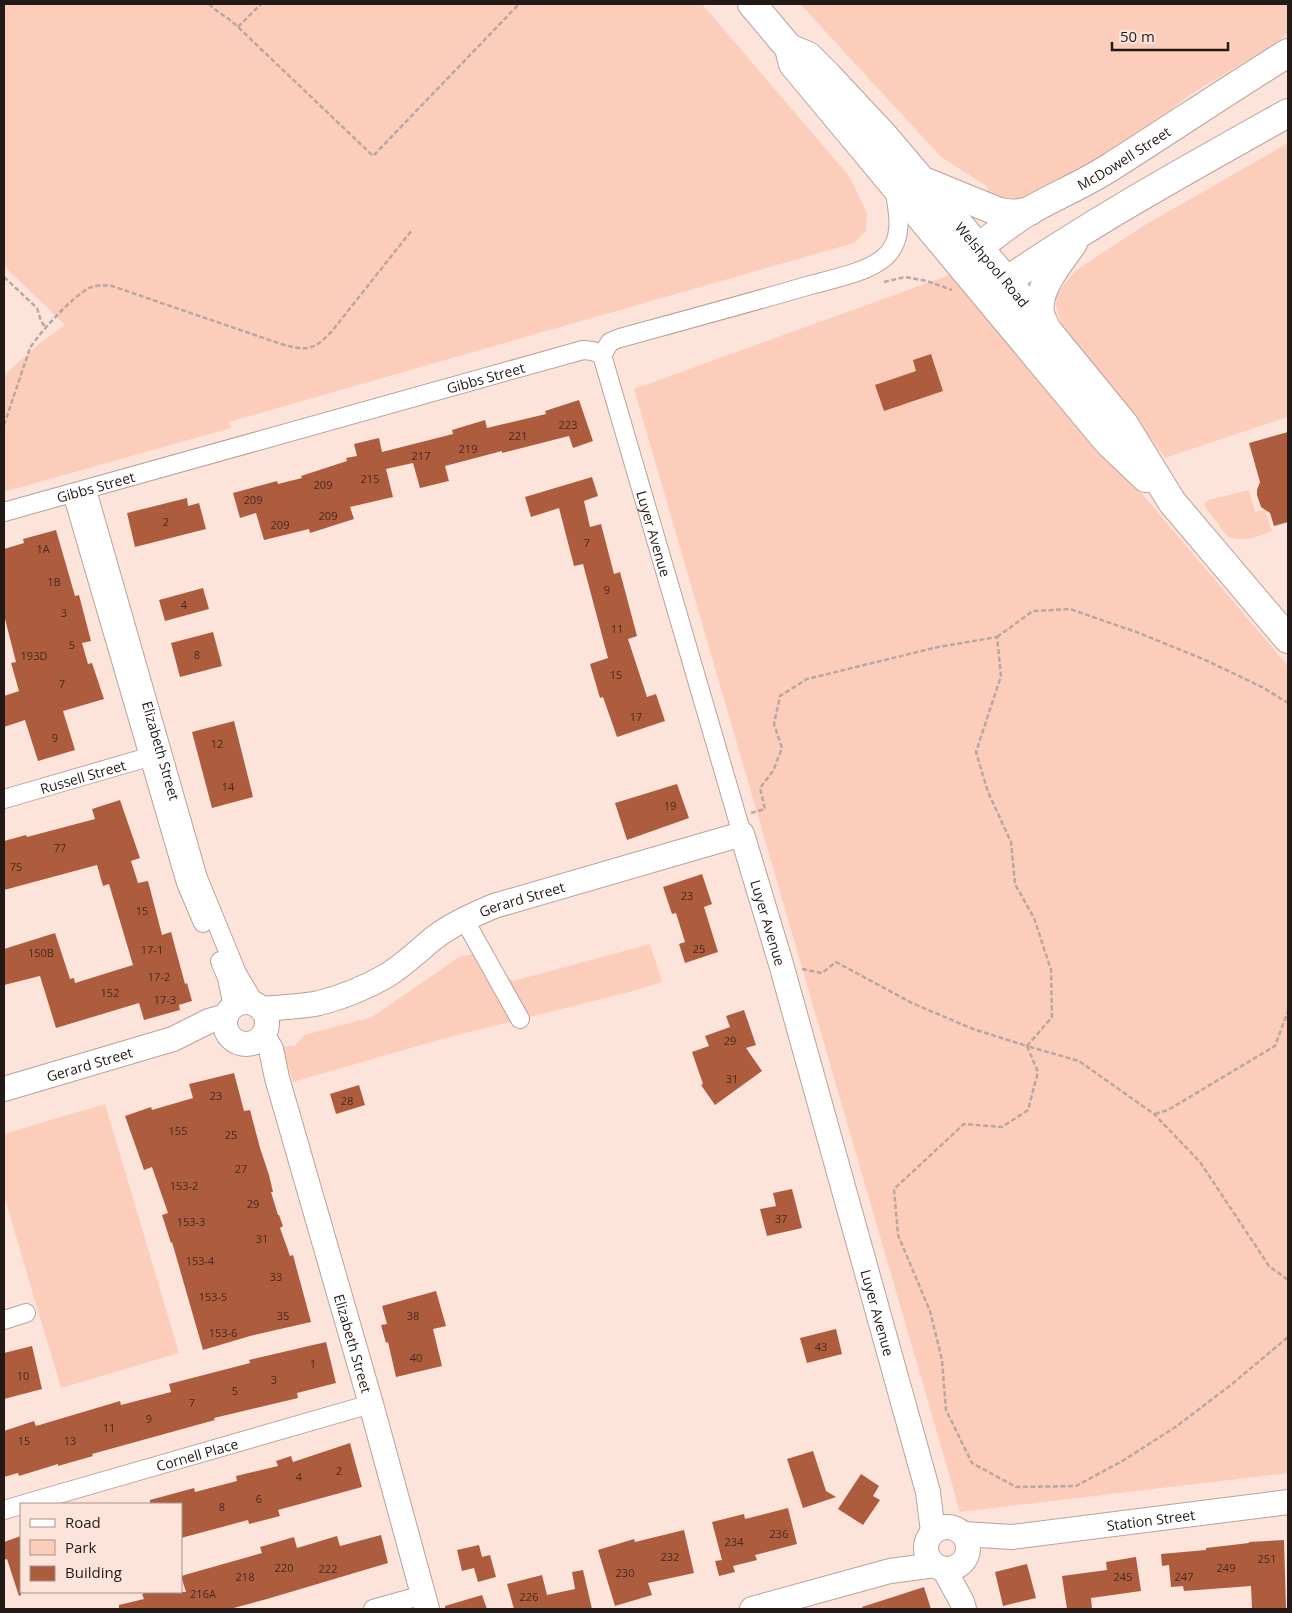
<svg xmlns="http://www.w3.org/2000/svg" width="1292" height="1613" font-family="'Open Sans',sans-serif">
  <rect width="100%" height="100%" fill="#fce4db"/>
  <g fill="#fdcdbc">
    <polygon points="4,4 702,4 850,177 867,213 866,231 854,243 229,422 231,428 4,492 4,375 39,344 65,325 4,266"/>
    <polygon points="800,4 1288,4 1288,33 1279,41 1188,96 1158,120 1058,188 1006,204 983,197 988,187 941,157"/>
    <polygon points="1288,143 1288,417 1165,458 1137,420 1063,330 1056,307 1056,295 1075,271 1143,226"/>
    <polygon points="955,273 1288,666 1288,1473 960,1512 634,389"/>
    <path d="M1249 490 1255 512 1265 510 1272 531C1257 537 1244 543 1227 536L1204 505 1208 500Z"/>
    <polygon points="650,944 662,982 629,992 442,1039 293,1082 282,1047 295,1046 304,1035 372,1017 459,957 474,954 513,981"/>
    <polygon points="105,1104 179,1353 61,1388 4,1196 4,1134"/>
  </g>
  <g fill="#ad5c3d">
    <polygon points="931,354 943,391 884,411 875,385 916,371 913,360"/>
    <polygon points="579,400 593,441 573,448 569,436 502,453 502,451 445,466 449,481 420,488 413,463 386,469 393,497 350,507 354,519 310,533 309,529 264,540 256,513 240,518 233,493 277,481 278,484 302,478 301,476 347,461 346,458 357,456 354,444 379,438 382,452 453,434 452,430 485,420 487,428 546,414 545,411"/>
    <polygon points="1288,432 1288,522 1274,526 1270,513 1261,507 1257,495 1257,490 1260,482 1249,443"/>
    <polygon points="592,477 598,496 584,501 590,527 601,524 614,574 620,572 637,636 628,639 647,697 656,694 665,721 617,737 603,697 600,698 590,664 608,658 583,564 574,566 559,508 531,517 525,497"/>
    <polygon points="187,498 188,506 199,503 206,529 135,547 127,513"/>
    <polygon points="56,530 75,596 79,595 91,641 82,643 88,664 92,663 104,699 63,711 75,750 38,761 25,720 4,727 4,696 19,691 11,663 16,662 4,615 4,549 24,543 23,539"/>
    <polygon points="203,588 209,609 165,621 159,600"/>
    <polygon points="213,632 222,666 180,677 171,643"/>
    <polygon points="234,721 253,797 212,808 192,732"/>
    <polygon points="677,784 689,818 627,840 615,803"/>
    <polygon points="120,800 140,858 131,861 138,883 148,881 162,935 171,932 185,984 187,983 192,1001 179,1005 180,1010 144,1020 139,1003 56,1028 40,976 4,985 4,949 55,933 70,979 74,978 75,983 133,965 109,884 103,886 97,865 4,890 4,841 26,835 27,837 95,819 92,809"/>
    <polygon points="702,874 712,904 704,907 718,952 685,963 679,944 685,942 676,913 672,914 663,887"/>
    <polygon points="744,1010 756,1045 746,1048 762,1071 715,1105 701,1085 703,1084 692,1052 709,1046 705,1036 730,1027 726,1016"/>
    <polygon points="234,1073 244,1111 250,1110 260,1148 269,1175 273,1192 271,1192 278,1215 279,1215 283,1226 280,1228 290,1256 293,1255 311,1322 250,1336 203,1350 172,1242 171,1243 162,1215 168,1213 152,1167 144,1170 125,1116 151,1107 152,1110 193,1098 189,1084"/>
    <polygon points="359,1085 365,1105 336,1114 330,1094"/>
    <polygon points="792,1189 802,1228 767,1236 760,1209 776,1206 773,1193"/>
    <polygon points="436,1291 446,1326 433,1329 442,1366 396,1377 388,1342 386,1343 381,1325 387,1324 382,1306"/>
    <polygon points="836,1329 842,1354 807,1363 800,1338"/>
    <polygon points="326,1342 336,1383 297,1393 298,1398 214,1418 215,1420 92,1454 93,1456 58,1466 58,1464 19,1476 18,1473 4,1477 4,1431 34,1421 36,1426 120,1401 121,1405 171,1392 169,1384 250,1363 249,1360"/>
    <polygon points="32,1346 42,1389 4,1399 4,1353"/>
    <polygon points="350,1443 362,1487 278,1510 280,1516 249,1524 248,1520 181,1538 181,1504 150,1504 150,1500 194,1488 195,1492 237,1481 236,1476 278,1466 276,1461 291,1456 293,1462"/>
    <polygon points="813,1451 826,1491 836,1497 803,1508 787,1459"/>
    <polygon points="861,1474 879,1486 873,1496 880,1500 863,1525 838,1509"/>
    <polygon points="788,1508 797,1544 755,1555 757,1560 733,1566 735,1572 719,1576 715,1561 722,1560 712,1522 744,1514 745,1519"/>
    <polygon points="684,1530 694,1573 648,1583 652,1595 615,1606 598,1550 634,1539 635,1542"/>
    <polygon points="381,1535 388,1563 267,1599 230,1609 119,1609 119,1605 144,1599 142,1594 149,1592 186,1592 181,1576 262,1553 260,1547 294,1537 297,1548 337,1536 340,1546"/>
    <polygon points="21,1536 21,1595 19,1596 7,1559 4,1560 4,1542"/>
    <polygon points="1284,1540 1286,1609 1252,1609 1251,1586 1184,1591 1183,1586 1171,1587 1169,1565 1162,1566 1161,1554 1206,1550 1206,1548 1249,1543 1249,1542"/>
    <polygon points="479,1545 482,1557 490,1555 496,1577 478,1582 474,1568 462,1571 457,1550"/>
    <polygon points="1136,1557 1141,1591 1091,1598 1092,1609 1067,1609 1062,1576 1107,1570 1106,1562"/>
    <polygon points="1027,1564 1036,1598 1003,1606 995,1572"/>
    <polygon points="583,1570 592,1609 514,1609 507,1584 542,1575 547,1595 575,1589 572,1572"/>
    <polygon points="924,1587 931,1609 863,1609 862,1607"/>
    <polygon points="482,1595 487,1609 445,1609 445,1606"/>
  </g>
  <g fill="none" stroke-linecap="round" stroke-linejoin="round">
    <defs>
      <g id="street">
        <path id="s1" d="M602 355 742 834"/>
        <path d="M602 355 610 342 620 338C682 321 745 304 807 286 831 279 867 273 885 257 905 239 898 211 894 188"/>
        <path id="s2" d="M87 490 198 878 237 973 255 1004"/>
        <polyline points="72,493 186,883 203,923"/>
        <path id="s3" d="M4 512 583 350 593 351 602 355"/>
        <path id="s4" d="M4 799 159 754"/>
        <polyline points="464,919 520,1019"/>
        <polyline points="220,961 227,978 233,1007"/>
        <polyline points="4,1320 26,1313"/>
        <path id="s5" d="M24 1504 371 1404"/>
        <polyline points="4,1510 21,1505"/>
        <polyline points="373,1609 423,1595"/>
      </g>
      <g id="secondary">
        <circle cx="246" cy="1023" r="21"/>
        <path id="s6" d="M262 1009C281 1007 301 1007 319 1003 343 997 365 988 386 976 404 965 418 951 434 938 452 924 473 915 494 906L742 834 781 964 928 1492 933 1532"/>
        <path id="s7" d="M263 1036 271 1049 277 1078 371 1404 427 1609"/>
        <path id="s8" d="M4 1089 173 1039 209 1021 226 1016"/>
        <circle cx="947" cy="1548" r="21"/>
        <path id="s9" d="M963 1534 1012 1537 1288 1502"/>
        <polyline points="944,1569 962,1602 964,1609"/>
        <polyline points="752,1609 890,1571 935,1565"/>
      </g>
      <g id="primary">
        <polyline points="752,4 789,48 793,64 1108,442 1146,478"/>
        <path id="s10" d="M789 48 808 56 829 77 884 136 1007 281 1124 424 1172 502 1288 639"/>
        <polyline points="928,183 999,212 1014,214 1030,211"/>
        <path id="s11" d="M965 258C986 242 1006 225 1029 211 1055 196 1084 184 1109 168 1169 130 1228 90 1288 53"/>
        <path d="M992 291C1086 225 1188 169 1288 113"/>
        <path d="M1046 328C1044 323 1041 318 1040 313 1036 289 1060 262 1073 243"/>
      </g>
    </defs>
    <use href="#street" stroke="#b9a29a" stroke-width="20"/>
    <use href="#secondary" stroke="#b9a29a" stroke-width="26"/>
    <use href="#primary" stroke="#b9a29a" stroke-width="30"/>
    <g stroke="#baa79f" stroke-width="2.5" stroke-dasharray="5 2.5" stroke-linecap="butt">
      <path d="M209 4C218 13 229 18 238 27L373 156 519 4"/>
      <polyline points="238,27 261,4"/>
      <polyline points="4,277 37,308 41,321 46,328"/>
      <polyline points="884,282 905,277 927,281 952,290"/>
      <path d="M4 425 30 348C40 332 72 297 89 288 97 285 104 285 112 286L281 344C306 351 314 351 332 331L412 230"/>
      <polyline points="997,637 1033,611 1070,609 1139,633 1203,659 1262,687 1288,703"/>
      <polyline points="751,813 765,809 760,788 773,771 782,748 774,724 780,696 807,679 938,647 997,637 1001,676 976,752 988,792 1011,842 1015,884 1034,918 1051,970 1052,1017 1027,1046 1079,1061 1154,1114 1200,1162 1269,1266 1288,1280"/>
      <polyline points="802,969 822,973 836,962 912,1003 973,1029 1027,1046 1038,1072 1028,1110 1002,1127 964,1124 894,1189 898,1235 930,1311 942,1360 946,1410 972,1463 1016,1487 1076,1486 1124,1460 1177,1426 1232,1384 1288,1337"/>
      <polyline points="1155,1114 1168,1110 1275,1046 1288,1011"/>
    </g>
    <use href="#street" stroke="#fff" stroke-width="18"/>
    <use href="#secondary" stroke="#fff" stroke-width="24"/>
    <use href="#primary" stroke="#fff" stroke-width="28"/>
  </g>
  <g text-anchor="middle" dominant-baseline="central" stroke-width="4" stroke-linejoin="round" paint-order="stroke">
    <g font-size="11" fill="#462a20">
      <text x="568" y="424">223</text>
      <text x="518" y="435">221</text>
      <text x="468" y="448">219</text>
      <text x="421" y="455">217</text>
      <text x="370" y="478">215</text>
      <text x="323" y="484">209</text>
      <text x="253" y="499">209</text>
      <text x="328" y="515">209</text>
      <text x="166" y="521">2</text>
      <text x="280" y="524">209</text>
      <text x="587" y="542">7</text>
      <text x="43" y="548">1A</text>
      <text x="54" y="581">1B</text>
      <text x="607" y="589">9</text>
      <text x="184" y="604">4</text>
      <text x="64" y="612">3</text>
      <text x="617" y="628">11</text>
      <text x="72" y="644">5</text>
      <text x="197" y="654">8</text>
      <text x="34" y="655">193D</text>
      <text x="616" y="674">15</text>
      <text x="62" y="683">7</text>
      <text x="636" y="716">17</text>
      <text x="55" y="737">9</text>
      <text x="217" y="743">12</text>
      <text x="228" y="786">14</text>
      <text x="670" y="805">19</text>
      <text x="60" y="847">77</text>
      <text x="16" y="866">75</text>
      <text x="687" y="895">23</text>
      <text x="142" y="910">15</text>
      <text x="699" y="948">25</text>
      <text x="152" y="949">17-1</text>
      <text x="41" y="952">150B</text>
      <text x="159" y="976">17-2</text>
      <text x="110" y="992">152</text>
      <text x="165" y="999">17-3</text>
      <text x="730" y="1040">29</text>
      <text x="732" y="1078">31</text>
      <text x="216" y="1095">23</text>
      <text x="347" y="1100">28</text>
      <text x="178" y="1130">155</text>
      <text x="231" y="1134">25</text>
      <text x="241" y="1168">27</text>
      <text x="184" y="1185">153-2</text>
      <text x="253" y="1203">29</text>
      <text x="781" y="1218">37</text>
      <text x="191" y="1221">153-3</text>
      <text x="262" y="1238">31</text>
      <text x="200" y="1260">153-4</text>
      <text x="276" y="1276">33</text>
      <text x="213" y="1296">153-5</text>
      <text x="283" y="1315">35</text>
      <text x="413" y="1315">38</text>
      <text x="223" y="1332">153-6</text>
      <text x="821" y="1346">43</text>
      <text x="416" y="1357">40</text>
      <text x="313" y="1363">1</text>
      <text x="23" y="1375">10</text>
      <text x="274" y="1379">3</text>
      <text x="235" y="1390">5</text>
      <text x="192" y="1402">7</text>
      <text x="149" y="1418">9</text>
      <text x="109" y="1427">11</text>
      <text x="24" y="1440">15</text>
      <text x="70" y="1440">13</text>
      <text x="339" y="1470">2</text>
      <text x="299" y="1476">4</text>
      <text x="259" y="1498">6</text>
      <text x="222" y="1506">8</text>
      <text x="779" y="1533">236</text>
      <text x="734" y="1541">234</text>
      <text x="670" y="1556">232</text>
      <text x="1267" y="1558">251</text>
      <text x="284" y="1567">220</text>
      <text x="1226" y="1567">249</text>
      <text x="328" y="1568">222</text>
      <text x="625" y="1572">230</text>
      <text x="245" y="1576">218</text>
      <text x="1123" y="1576">245</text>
      <text x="1184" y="1576">247</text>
      <text x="203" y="1593">216A</text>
      <text x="529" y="1596">226</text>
    </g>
    <g font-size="14" fill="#231a17" stroke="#fce4db">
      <text stroke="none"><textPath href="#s11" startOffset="188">McDowell Street</textPath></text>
      <text stroke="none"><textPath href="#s10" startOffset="299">Welshpool Road</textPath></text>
      <text stroke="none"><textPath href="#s3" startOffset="500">Gibbs Street</textPath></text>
      <text stroke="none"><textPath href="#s3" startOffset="95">Gibbs Street</textPath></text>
      <text stroke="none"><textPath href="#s1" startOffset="186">Luyer Avenue</textPath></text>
      <text stroke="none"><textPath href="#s2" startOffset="271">Elizabeth Street</textPath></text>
      <text stroke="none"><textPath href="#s4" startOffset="82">Russell Street</textPath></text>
      <text stroke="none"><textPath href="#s6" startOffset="288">Gerard Street</textPath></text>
      <text stroke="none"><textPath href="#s6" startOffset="610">Luyer Avenue</textPath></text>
      <text stroke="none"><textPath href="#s8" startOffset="89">Gerard Street</textPath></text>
      <text stroke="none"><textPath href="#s6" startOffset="1015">Luyer Avenue</textPath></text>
      <text stroke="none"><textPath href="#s7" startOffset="321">Elizabeth Street</textPath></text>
      <text stroke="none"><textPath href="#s5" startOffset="180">Cornell Place</textPath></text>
      <text stroke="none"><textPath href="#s9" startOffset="189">Station Street</textPath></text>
    </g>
  </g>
  <rect width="1292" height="1613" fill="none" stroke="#231a17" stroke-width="10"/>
  <rect x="20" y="1503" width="162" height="90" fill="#fce4db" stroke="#a5938d"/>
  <rect x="30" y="1519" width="25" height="8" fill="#ffffff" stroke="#a5938d"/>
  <text x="65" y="1528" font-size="15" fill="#231a17">Road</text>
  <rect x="30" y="1540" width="25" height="15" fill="#fdcdbc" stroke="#a5938d"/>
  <text x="65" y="1553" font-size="15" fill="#231a17">Park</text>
  <rect x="30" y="1566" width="25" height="15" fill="#ad5c3d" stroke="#a5938d"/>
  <text x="65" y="1578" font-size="15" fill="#231a17">Building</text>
  <path d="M1112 42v8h116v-8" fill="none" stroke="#231a17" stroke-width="2.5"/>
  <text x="1120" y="42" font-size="15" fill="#231a17" stroke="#fce4db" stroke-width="4" paint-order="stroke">50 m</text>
</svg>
